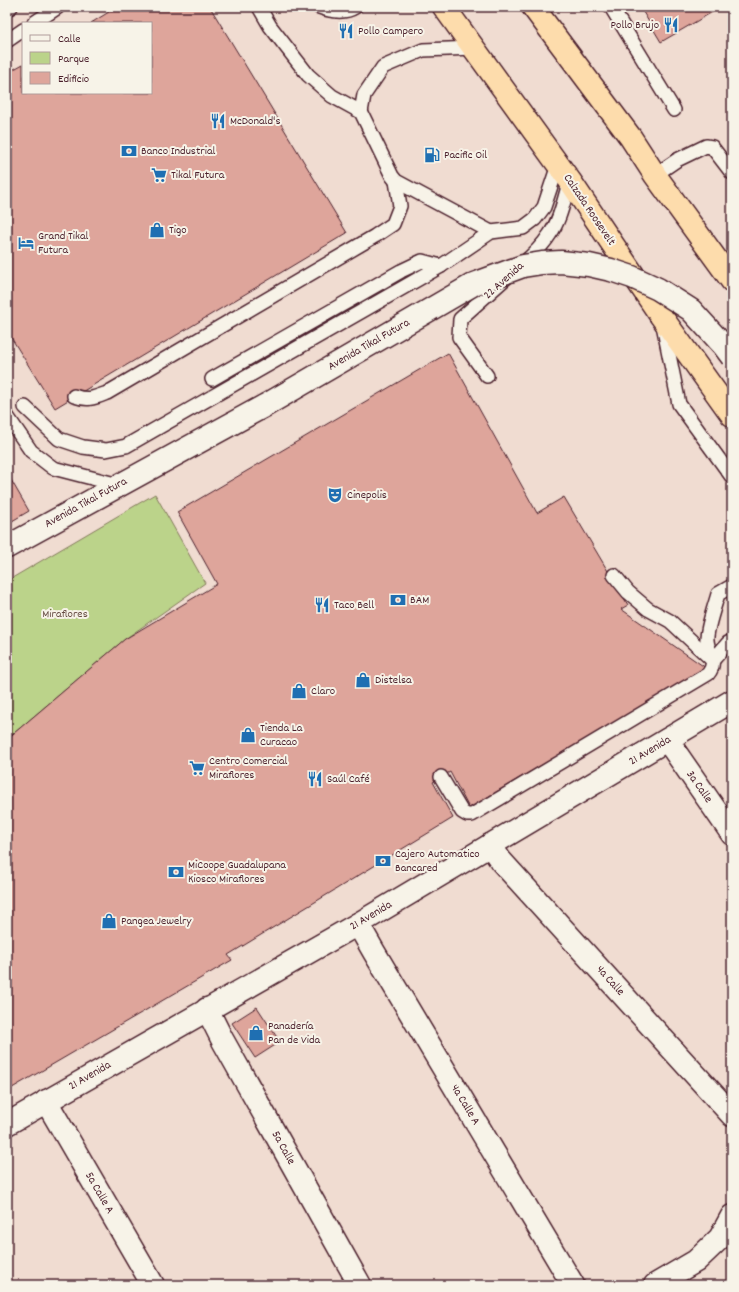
<svg xmlns="http://www.w3.org/2000/svg" width="739" height="1292" font-family="Dekko,sans-serif">
  <rect width="100%" height="100%" fill="#f0dcd1"/>
  <filter id="ink" filterUnits="userSpaceOnUse"><feTurbulence type="fractalNoise" baseFrequency=".025" numOctaves="2"/><feDisplacementMap in="SourceGraphic" scale="8" xChannelSelector="R" yChannelSelector="G"/><feConvolveMatrix kernelMatrix="1 2 1 2 8 2 1 2 1" color-interpolation-filters="sRGB"/></filter>
  <g filter="url(#ink)">
    <polygon fill="#bbd38a" stroke="#82795a" points="155,494 205,583 125,639 7,739 7,581"/>
    <g fill="#dea59b" stroke="#4a1f2b">
      <polygon points="117,7 210,7 347,233 55,408 7,331 7,73 23,64 23,93 151,93 151,23 91,23"/>
      <polygon points="640,7 721,7 661,42"/>
      <polygon points="448,353 537,513 564,497 628,605 621,609 706,668 469,808 450,772 441,777 433,782 453,818 228,955 232,960 7,1091 7,739 125,639 217,584 177,512"/>
      <polygon points="7,473 29,511 7,524"/>
      <polygon points="257,1007 280,1042 255,1058 232,1023"/>
    </g>
    <g fill="none" stroke-linecap="round" stroke-linejoin="round">
      <defs>
        <g id="service">
          <polyline points="259,7 270,26 308,75 332,96 361,112 392,176 396,181 491,232"/>
          <path d="M319 7C330 11 344 14 355 7"/>
          <polyline points="611,7 674,110"/>
          <polyline points="7,9 11,7"/>
          <polyline points="34,23 58,7"/>
          <polyline points="7,41 23,30"/>
          <polyline points="361,112 364,95 383,67 423,50 474,48"/>
          <polyline points="655,175 677,160 706,146 712,147 732,173"/>
          <path d="M522 264C532 256 543 245 550 234 561 219 564 198 570 181"/>
          <polyline points="663,325 679,404 732,477"/>
          <polyline points="487,376 459,337 460,319 507,277"/>
          <polyline points="212,379 401,271 422,261 441,266"/>
          <path d="M74 396C88 401 94 398 107 393L375 236 393 224 400 206 396 181"/>
          <polyline points="25,407 59,439 83,447 106,450 126,446 441,266 491,232 523,228 535,219 544,207 558,165"/>
          <polyline points="7,416 31,451 53,468 119,485"/>
          <polyline points="614,575 628,592 648,609 670,621 711,659"/>
          <polyline points="713,660 728,643 732,641"/>
          <path d="M441 777 462 812 467 815H472L708 674C718 662 708 653 707 640 706 630 715 605 718 594L732 586"/>
        </g>
        <g id="minor">
          <polyline points="667,740 732,834"/>
          <polyline points="490,845 501,861 732,1115"/>
          <polyline points="358,924 374,952 573,1285"/>
          <polyline points="207,1009 222,1039 360,1285"/>
          <polyline points="46,1101 153,1285"/>
          <polyline points="655,1285 696,1261 720,1238 732,1216"/>
        </g>
        <g id="tertiary">
          <polyline points="7,547 266,405"/>
          <polyline points="7,1124 358,924 732,701"/>
        </g>
        <g id="trunk">
          <polyline points="444,7 570,181 661,316 732,415"/>
          <polyline points="533,7 631,138 655,175 732,281"/>
        </g>
      </defs>
      <use href="#service" stroke="#4a1f2b" stroke-width="16"/>
      <use href="#minor" stroke="#4a1f2b" stroke-width="25"/>
      <use href="#tertiary" stroke="#4a1f2b" stroke-width="25"/>
      <use href="#trunk" stroke="#4a1f2b" stroke-width="25"/>
      <use href="#service" stroke="#f7f3e8" stroke-width="13"/>
      <use href="#minor" stroke="#f7f3e8" stroke-width="22"/>
      <use href="#tertiary" stroke="#f7f3e8" stroke-width="22"/>
      <use href="#trunk" stroke="#fddcac" stroke-width="22"/>
      <defs>
        <polyline id="tertiary-bridge" points="266,405 474,284 523,266 542,263 561,262 589,265 611,270 632,277 658,289 691,310 723,345 732,357"/>
      </defs>
      <use href="#tertiary-bridge" stroke="#4a1f2b" stroke-width="25" stroke-linecap="butt"/>
      <use href="#tertiary-bridge" stroke="#f7f3e8" stroke-width="22"/>
    </g>
  </g>
  <defs>
    <symbol id="restaurant-bare" viewBox="-9 -9 18 18"><path d="M-5-6h1v4h1v-4h1v4h1v-4h1v5L-1.5 .5V6h-2V.5L-5-1ZM5-6V6H3V1.5H1.5Q1.5-4 5-6Z" fill="#1f6fb2" stroke="#f7f3e8" stroke-width="2.5" paint-order="stroke"/></symbol>
    <symbol id="bank-bare" viewBox="-9 -9 18 18"><path d="M-6-4H6V4H-6ZM0-2.3a2.3 2.3 0 1 0 0 4.6a2.3 2.3 0 1 0 0-4.6Z" fill="#1f6fb2" stroke="#f7f3e8" stroke-width="2.5" paint-order="stroke"/></symbol>
    <symbol id="fuel-bare" viewBox="-9 -9 18 18"><path d="M-5.5-6h7V0h2V4h1.3V-2.5L3-4.5l.8-.8L6-3V5H2.5V1h-1V6h-7ZM-4.2-4.7v3.2H.2V-4.7Z" fill="#1f6fb2" stroke="#f7f3e8" stroke-width="2.5" paint-order="stroke"/></symbol>
    <symbol id="supermarket-bare" viewBox="-9 -9 18 18"><path d="M-6-5.5h2.5l.6 2H6L4.5 2H-2.5L-4.4-4H-6ZM-1.5 3.2a1.3 1.3 0 1 0 .1 0ZM3 3.2a1.3 1.3 0 1 0 .1 0Z" fill="#1f6fb2" stroke="#f7f3e8" stroke-width="2.5" paint-order="stroke"/></symbol>
    <symbol id="shop-bare" viewBox="-9 -9 18 18"><path d="M-5-2.5h2.3a2.7 3.5 0 0 1 5.4 0H5L5.5 6h-11ZM-1.5-2.5h3a1.5 2.3 0 0 0-3 0Z" fill="#1f6fb2" stroke="#f7f3e8" stroke-width="2.5" paint-order="stroke"/></symbol>
    <symbol id="hotel-bare" viewBox="-9 -9 18 18"><path d="M-6-4.5h1.5V1H6V5H4.5V3h-9V5H-6ZM-4 0a1.8 1.8 0 1 1 3.6 0ZM.5 0V-2.5h3Q6-2.5 6 0Z" fill="#1f6fb2" stroke="#f7f3e8" stroke-width="2.5" paint-order="stroke"/></symbol>
    <symbol id="theatre-bare" viewBox="-9 -9 18 18"><path d="M-5-5.5Q0-4 5-5.5V0Q5 5 0 6Q-5 5-5 0ZM-3.3-2.5H-1v1.5H-3.3ZM1-2.5H3.3v1.5H1ZM-2.8 1Q0 5.5 2.8 1Z" fill="#1f6fb2" stroke="#f7f3e8" stroke-width="2.5" paint-order="stroke"/></symbol>
  </defs>
  <g fill-rule="evenodd">
    <use href="#restaurant-bare" x="660" y="14" width="22" height="22"/>
    <use href="#restaurant-bare" x="335" y="20" width="22" height="22"/>
    <use href="#restaurant-bare" x="207" y="110" width="22" height="22"/>
    <use href="#bank-bare" x="118" y="140" width="22" height="22"/>
    <use href="#fuel-bare" x="421" y="144" width="22" height="22"/>
    <use href="#supermarket-bare" x="148" y="164" width="22" height="22"/>
    <use href="#shop-bare" x="146" y="219" width="22" height="22"/>
    <use href="#hotel-bare" x="15" y="232" width="22" height="22"/>
    <use href="#theatre-bare" x="324" y="484" width="22" height="22"/>
    <use href="#bank-bare" x="387" y="589" width="22" height="22"/>
    <use href="#restaurant-bare" x="311" y="594" width="22" height="22"/>
    <use href="#shop-bare" x="352" y="669" width="22" height="22"/>
    <use href="#shop-bare" x="288" y="680" width="22" height="22"/>
    <use href="#shop-bare" x="237" y="724" width="22" height="22"/>
    <use href="#supermarket-bare" x="186" y="757" width="22" height="22"/>
    <use href="#restaurant-bare" x="304" y="768" width="22" height="22"/>
    <use href="#bank-bare" x="372" y="850" width="22" height="22"/>
    <use href="#bank-bare" x="165" y="861" width="22" height="22"/>
    <use href="#shop-bare" x="98" y="910" width="22" height="22"/>
    <use href="#shop-bare" x="245" y="1022" width="22" height="22"/>
  </g>
  <g text-anchor="middle" dominant-baseline="central" stroke-width="4" stroke-linejoin="round" paint-order="stroke">
    <g font-size="12" fill="#4a1f2b" stroke="#f7f3e8" text-anchor="start">
      <text x="659" y="25" text-anchor="end">Pollo Brujo</text>
      <text x="358" y="31">Pollo Campero</text>
      <text x="230" y="121">McDonald's</text>
      <text x="141" y="151">Banco Industrial</text>
      <text x="444" y="155">Pacific Oil</text>
      <text x="171" y="175">Tikal Futura</text>
      <text x="169" y="230">Tigo</text>
      <text x="38" y="236">Grand Tikal<tspan x="38" dy="14">Futura</tspan></text>
      <text x="347" y="495">Cinepolis</text>
      <text x="410" y="600">BAM</text>
      <text x="334" y="605">Taco Bell</text>
      <text x="375" y="680">Distelsa</text>
      <text x="311" y="691">Claro</text>
      <text x="260" y="728">Tienda La<tspan x="260" dy="14">Curacao</tspan></text>
      <text x="209" y="761">Centro Comercial<tspan x="209" dy="14">Miraflores</tspan></text>
      <text x="327" y="779">Saúl Café</text>
      <text x="395" y="854">Cajero Automatico<tspan x="395" dy="14">Bancared</tspan></text>
      <text x="188" y="865">MiCoope Guadalupana<tspan x="188" dy="14">Kiosco Miraflores</tspan></text>
      <text x="121" y="921">Pangea Jewelry</text>
      <text x="268" y="1026">Panadería<tspan x="268" dy="14">Pan de Vida</tspan></text>
    </g>
    <g font-size="12" fill="#4a1f2b" stroke="#f7f3e8">
      <text transform="translate(589 210) rotate(56)">Calzada Roosevelt</text>
      <text transform="translate(504 281) rotate(-42)">22 Avenida</text>
      <text transform="translate(369 345) rotate(-30)">Avenida Tikal Futura</text>
      <text transform="translate(86 503) rotate(-29)">Avenida Tikal Futura</text>
      <text transform="translate(650 751) rotate(-31)">21 Avenida</text>
      <text transform="translate(699 787) rotate(55)">3a Calle</text>
      <text transform="translate(371 916) rotate(-31)">21 Avenida</text>
      <text transform="translate(610 981) rotate(48)">4a Calle</text>
      <text transform="translate(90 1076) rotate(-30)">21 Avenida</text>
      <text transform="translate(465 1105) rotate(59)">4a Calle A</text>
      <text transform="translate(283 1148) rotate(61)">5a Calle</text>
      <text transform="translate(99 1193) rotate(60)">5a Calle A</text>
    </g>
    <g font-size="12" fill="#664c43" stroke="#f7f3e8">
      <text x="65" y="614">Miraflores</text>
    </g>
  </g>
  <rect width="739" height="1292" fill="none" stroke="#f7f3e8" stroke-width="24"/>
  <rect x="12" y="12" width="715" height="1268" fill="none" stroke="#4a1f2b" stroke-width="1.5" filter="url(#ink)"/>
  <rect x="22" y="22" width="130" height="72" fill="#f7f3e8" stroke="#b29e9c"/>
  <rect x="30" y="35" width="20" height="6" fill="#f7f3e8" stroke="#b29e9c"/>
  <text x="58" y="42" font-size="12" fill="#4a1f2b">Calle</text>
  <rect x="30" y="52" width="20" height="12" fill="#bbd38a" stroke="#b29e9c"/>
  <text x="58" y="62" font-size="12" fill="#4a1f2b">Parque</text>
  <rect x="30" y="72" width="20" height="12" fill="#dea59b" stroke="#b29e9c"/>
  <text x="58" y="82" font-size="12" fill="#4a1f2b">Edificio</text>
</svg>
